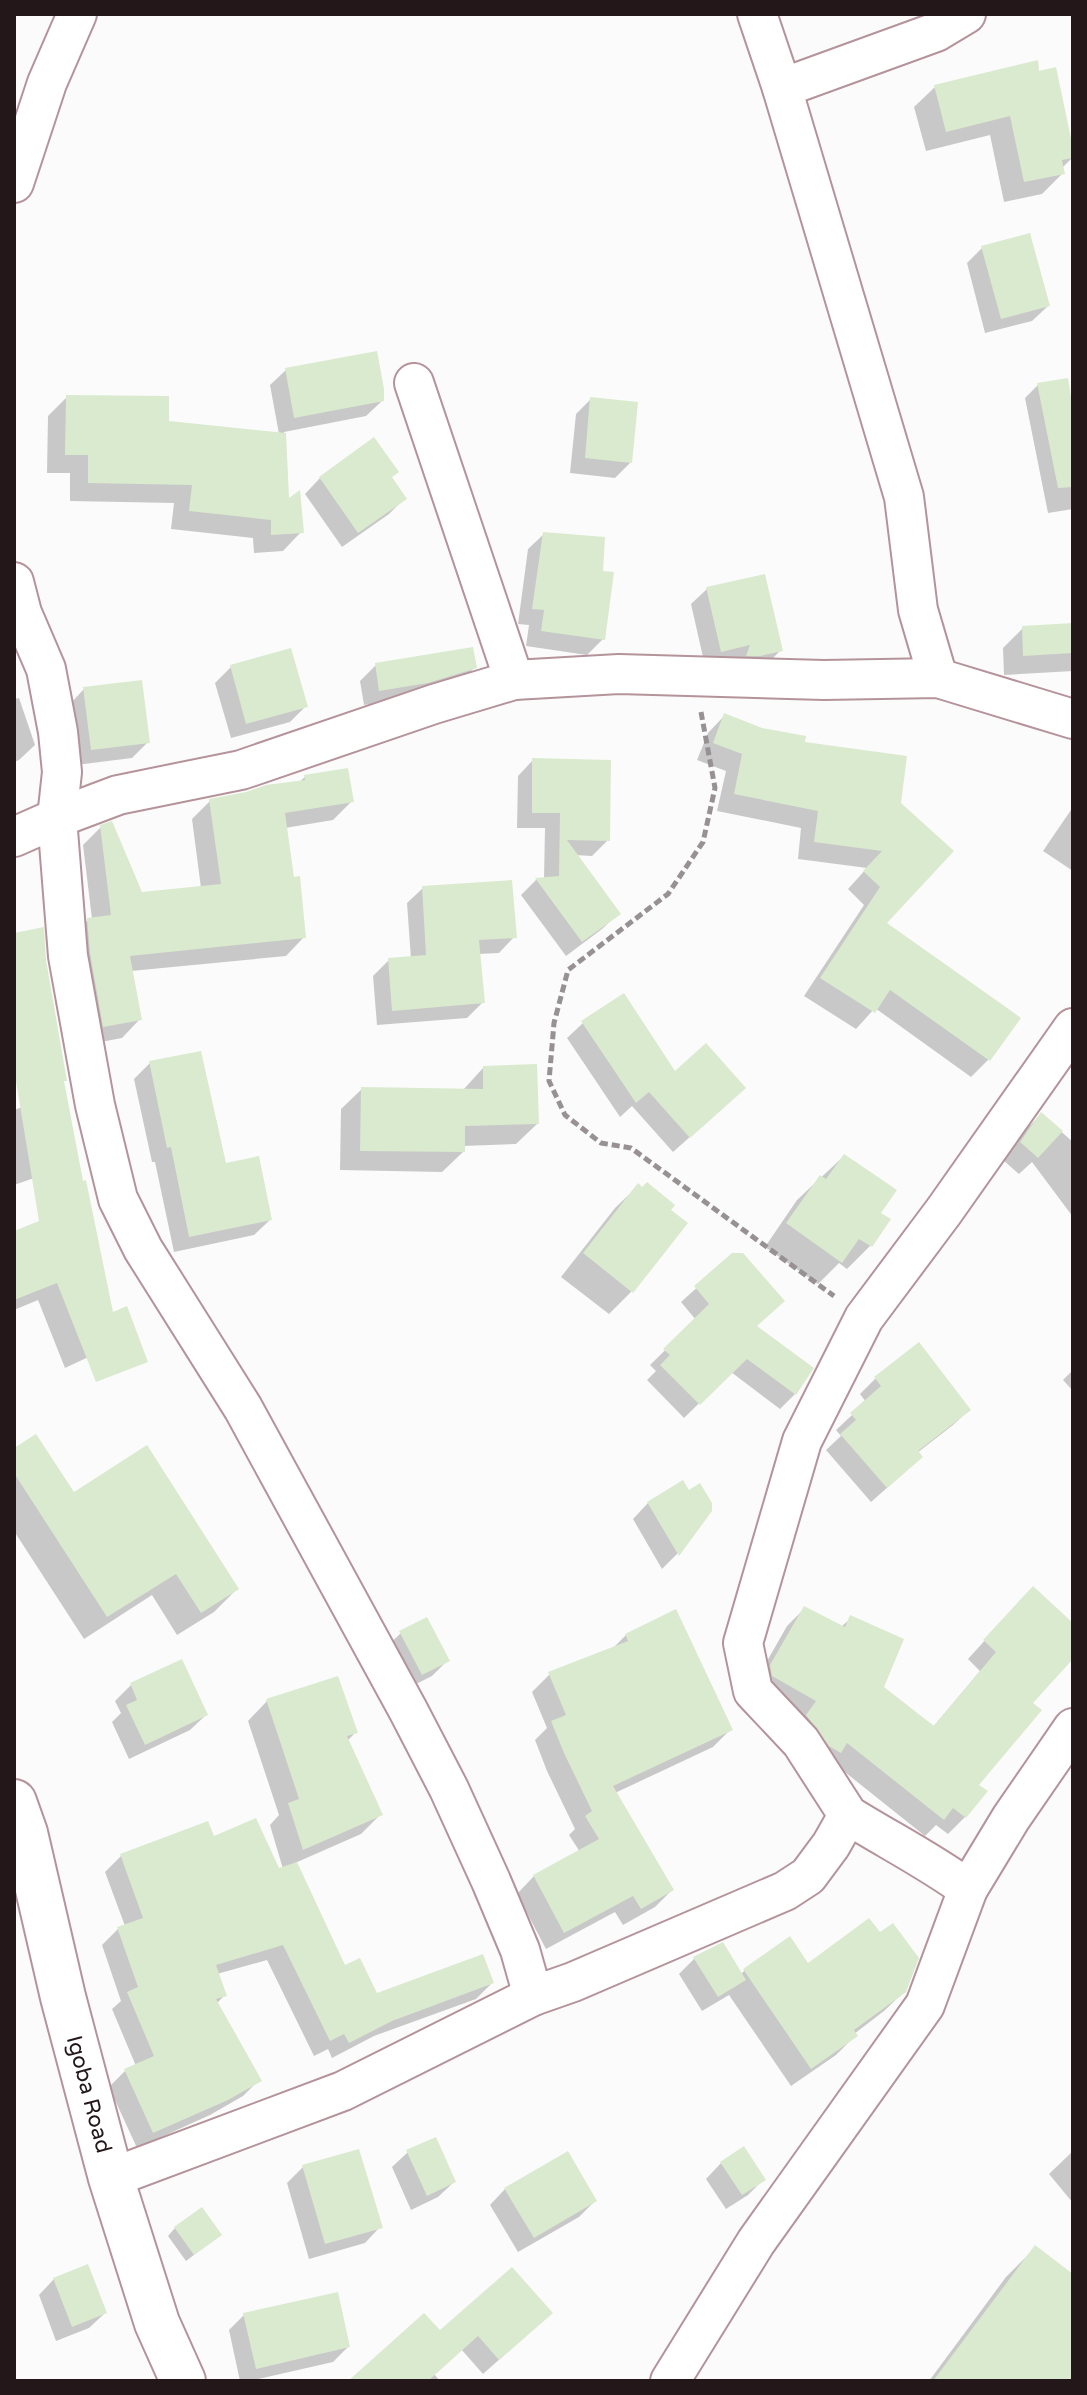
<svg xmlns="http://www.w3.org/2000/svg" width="1087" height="2395" font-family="'Varela Round',sans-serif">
  <rect width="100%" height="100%" fill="#fbfbfb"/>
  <g fill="#0003">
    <polygon points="1038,73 1073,157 1062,168 1063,173 1042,194 1004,202 990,135 926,151 914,107 935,87"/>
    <polygon points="982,248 1048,306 1032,321 985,333 967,263"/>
    <polygon points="286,370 382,401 366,416 284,432 287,502 301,532 283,551 254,553 253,538 171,529 174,503 70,501 70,473 47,473 48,416 67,397 167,422 279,434 270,385"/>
    <polygon points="1038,385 1073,417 1073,509 1048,513 1025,398"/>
    <polygon points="591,399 630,463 615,478 570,473 576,414"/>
    <polygon points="320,478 390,478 405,498 389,514 342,547 305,494"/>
    <polygon points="544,534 603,639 587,655 526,646 529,625 518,624 528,549"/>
    <polygon points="707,589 781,650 765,666 705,666 691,604"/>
    <polygon points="1073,625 1073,671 1004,675 1003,648 1023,628"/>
    <polygon points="376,665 475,667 459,683 411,698 364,705 360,681"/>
    <polygon points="231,667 306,706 290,722 231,738 215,683"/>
    <polygon points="84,689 147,743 132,758 76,765 69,705"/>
    <polygon points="19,698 35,745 19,760 14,762 14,699"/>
    <polygon points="725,715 803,744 905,758 884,924 1018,1019 988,1060 971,1077 875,1008 856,1029 804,996 864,905 848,889 867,868 798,859 801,828 717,811 726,771 697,760 708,733"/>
    <polygon points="533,760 608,840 592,856 575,855 618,914 602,929 566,956 521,895 536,880 544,879 545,828 517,828 518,776"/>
    <polygon points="305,777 352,801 333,820 285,828 304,937 286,956 131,971 140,1019 122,1038 85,1045 70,938 88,920 92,919 83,845 101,827 141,894 201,888 192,819 210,801 299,782"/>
    <polygon points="1073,807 1073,871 1043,851"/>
    <polygon points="423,888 514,937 499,953 478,954 482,1003 467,1018 377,1025 373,976 389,960 411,959 407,903"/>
    <polygon points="583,1023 675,1074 728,1103 673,1152 632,1106 620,1117 567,1038"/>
    <polygon points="150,1063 225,1165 270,1220 254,1235 174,1252 155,1162 152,1162 134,1079"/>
    <polygon points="483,1068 537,1124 516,1144 463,1146 463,1152 442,1172 340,1170 341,1109 362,1089 463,1090"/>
    <polygon points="64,1092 60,1169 14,1185 14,1110"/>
    <polygon points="1041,1114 1073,1142 1073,1217 1032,1162 1019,1174 1003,1160 1024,1132"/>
    <polygon points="844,1156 878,1213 888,1220 870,1246 847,1269 839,1263 818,1284 765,1247 797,1200"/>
    <polygon points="638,1186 631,1292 609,1314 561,1277 615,1208"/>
    <polygon points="89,1204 97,1353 65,1368 38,1300 14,1310 14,1233"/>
    <polygon points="733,1255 755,1327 795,1394 780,1409 731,1372 684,1418 647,1380 656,1371 650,1365 696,1320 681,1302"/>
    <polygon points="1073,1370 1073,1391 1063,1380"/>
    <polygon points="876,1378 969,1410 953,1425 917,1453 905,1472 871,1502 826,1450 841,1436 836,1430 866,1402 860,1394"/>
    <polygon points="14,1462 73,1495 237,1589 214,1612 177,1635 152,1595 84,1639 14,1531"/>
    <polygon points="688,1493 710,1510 677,1554 662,1569 633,1519 648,1503"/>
    <polygon points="1016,1606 1073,1626 1073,1656 1030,1703 976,1785 965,1817 948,1834 936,1825 925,1836 831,1761 754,1684 787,1626 805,1608 841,1627 851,1618 881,1688 933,1727 980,1671 968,1659"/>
    <polygon points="401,1633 447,1661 432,1676 406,1689 385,1648"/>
    <polygon points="626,1635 730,1730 713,1747 615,1793 672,1890 655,1907 623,1925 615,1912 546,1949 517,1894 534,1876 580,1852 569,1835 575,1829 547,1771 535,1740 547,1728 532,1692 550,1674 611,1650"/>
    <polygon points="131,1685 206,1715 190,1730 129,1759 112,1722 121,1713 115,1701"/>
    <polygon points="267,1701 356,1732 347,1741 380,1815 361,1834 295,1863 344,1968 376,1996 492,1983 476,1999 374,2036 332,2058 328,2049 314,2056 267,1960 217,1974 225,1995 216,2004 259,2080 243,2096 210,2115 137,2148 109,2087 125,2071 136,2066 112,2009 121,2001 102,1945 118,1929 125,1926 105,1872 121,1856 213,1839 278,1871 283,1869 270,1825 279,1815 248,1721"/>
    <polygon points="695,1958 740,1975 745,1970 807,1965 905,1991 884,2011 854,2034 855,2036 836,2055 791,2086 729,1995 702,2011 679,1974"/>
    <polygon points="1073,2151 1073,2203 1049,2174"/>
    <polygon points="408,2152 454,2182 438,2197 411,2210 392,2167"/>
    <polygon points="721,2163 763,2180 748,2195 726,2209 706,2179"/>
    <polygon points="303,2167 380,2227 365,2243 309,2259 287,2183"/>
    <polygon points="505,2189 595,2201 579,2217 518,2252 490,2205"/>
    <polygon points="175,2228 220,2235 186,2261 168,2236"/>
    <polygon points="1035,2248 1073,2276 1073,2381 929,2381 1006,2277"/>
    <polygon points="54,2279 105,2313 89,2328 56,2341 39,2295"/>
    <polygon points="244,2315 348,2347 333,2362 250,2381 240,2381 229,2330"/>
    <polygon points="535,2328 483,2374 461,2349 434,2374 440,2381 352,2381 439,2333"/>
  </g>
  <g fill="#daeace">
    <polygon points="1038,60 1039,71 1056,67 1073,148 1073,158 1062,160 1065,174 1024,182 1010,116 946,132 934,85"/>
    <polygon points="1030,233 1050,306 1001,319 981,246"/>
    <polygon points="377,351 384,389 384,401 294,418 285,368"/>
    <polygon points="1068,378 1073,410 1073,487 1058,488 1037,383"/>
    <polygon points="66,395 169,396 169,421 286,433 289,498 300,490 304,533 271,535 271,520 189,511 192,485 88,483 88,455 65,455"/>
    <polygon points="590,397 638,402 632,463 585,458"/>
    <polygon points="374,437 399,472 392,477 407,499 358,533 319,477"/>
    <polygon points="543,532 605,537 603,571 614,572 605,640 541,631 544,610 532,609"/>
    <polygon points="765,574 783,651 760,656 746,656 750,645 721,652 706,587"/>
    <polygon points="1073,623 1073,653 1023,656 1022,626"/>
    <polygon points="473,647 477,668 428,683 379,691 375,663"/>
    <polygon points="291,648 308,707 246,724 230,665"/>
    <polygon points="142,680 150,743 91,750 83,687"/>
    <polygon points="724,713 762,728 806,736 805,742 907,756 901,803 954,851 887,923 1021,1018 990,1061 890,990 875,1013 820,978 880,887 863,871 882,851 814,842 818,811 734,794 742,754 713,743"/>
    <polygon points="532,758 611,760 610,841 567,840 621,914 582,942 535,878 559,876 560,813 532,813"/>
    <polygon points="348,768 354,802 285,813 294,877 300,876 306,938 130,956 142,1020 103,1027 90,953 87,918 111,915 100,825 112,821 142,892 221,884 209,799 246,792 266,785 305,780 304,775"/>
    <polygon points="512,880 517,938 479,940 485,1003 392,1011 388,958 426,955 422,886"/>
    <polygon points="44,927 46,960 67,1081 64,1081 83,1181 86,1180 113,1312 127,1306 148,1362 96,1382 57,1283 14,1300 14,1231 39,1221 14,1069 14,933"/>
    <polygon points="624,993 675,1071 706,1043 746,1088 690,1138 649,1092 636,1103 581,1021"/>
    <polygon points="201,1051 226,1163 259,1156 272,1220 189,1237 171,1147 167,1148 149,1061"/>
    <polygon points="537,1064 539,1124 465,1126 465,1152 360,1151 361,1087 483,1089 483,1066"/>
    <polygon points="1041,1112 1063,1131 1038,1158 1020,1142"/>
    <polygon points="844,1154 897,1190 881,1213 891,1219 872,1247 859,1239 842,1263 786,1223 820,1175 826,1179"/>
    <polygon points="647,1182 675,1205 671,1210 688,1223 633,1293 583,1253 638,1183 642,1187"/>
    <polygon points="732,1253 743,1253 785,1301 757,1326 814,1368 796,1395 747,1359 700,1405 660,1365 670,1355 663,1349 709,1304 694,1286"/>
    <polygon points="919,1342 971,1410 918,1451 923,1457 887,1488 840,1434 856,1420 850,1413 881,1386 874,1377"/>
    <polygon points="36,1434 74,1492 147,1445 239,1589 201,1613 176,1574 107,1617 14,1473 14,1448"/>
    <polygon points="683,1480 689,1490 700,1483 712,1503 712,1511 679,1556 647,1502"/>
    <polygon points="1033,1586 1073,1623 1073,1659 1033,1703 1042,1710 979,1785 988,1791 966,1818 953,1808 944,1820 847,1743 841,1753 829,1746 806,1715 816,1701 772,1676 770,1665 804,1606 845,1627 850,1615 904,1639 884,1687 934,1726 996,1652 983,1640"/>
    <polygon points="676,1609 733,1730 613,1786 674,1890 641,1909 633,1896 564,1933 533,1875 599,1839 585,1816 592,1811 564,1753 551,1721 566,1715 548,1672 628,1641 625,1634"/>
    <polygon points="427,1617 450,1661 422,1675 399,1631"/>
    <polygon points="182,1659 208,1715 145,1745 126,1705 137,1700 130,1683"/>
    <polygon points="338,1676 358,1733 347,1736 383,1815 303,1850 288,1803 299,1799 266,1699"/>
    <polygon points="256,1818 279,1868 297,1862 345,1965 360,1958 377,1993 483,1954 494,1983 392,2021 349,2043 344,2034 330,2041 283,1945 216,1965 227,1996 216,1999 262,2081 228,2100 153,2133 124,2069 154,2056 127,1992 138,1987 117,1927 143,1918 120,1854 208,1821 214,1836"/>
    <polygon points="869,1918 880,1932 893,1923 919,1958 906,1992 854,2030 858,2036 811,2069 743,1969 790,1936 808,1963"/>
    <polygon points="723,1942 746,1980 718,1997 693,1957"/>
    <polygon points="436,2137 456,2182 427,2196 406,2150"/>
    <polygon points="744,2146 766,2180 742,2195 720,2162"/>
    <polygon points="359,2149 383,2228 325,2244 302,2165"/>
    <polygon points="568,2151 597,2201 534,2238 504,2188"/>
    <polygon points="202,2207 222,2235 194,2255 174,2227"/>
    <polygon points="1035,2245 1073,2274 1073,2381 933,2381"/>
    <polygon points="88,2264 107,2313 72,2327 53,2278"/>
    <polygon points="512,2267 553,2313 499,2360 478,2336 428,2381 348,2381 424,2313 440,2330"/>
    <polygon points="338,2292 350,2347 256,2369 243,2313"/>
  </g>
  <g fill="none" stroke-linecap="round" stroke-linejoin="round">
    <defs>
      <g id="street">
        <polyline points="757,14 782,88 904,497 918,610 938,678"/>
        <polyline points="782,88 936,32 966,14"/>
        <polyline points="14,183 47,83 77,14"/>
        <polyline points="414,383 514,680"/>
        <polyline points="14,582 22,613 46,669 58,732 62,772 57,818 68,956 95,1105 118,1199 143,1249 243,1408 408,1710 449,1789 491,1881 520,1950 533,1996"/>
        <polyline points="14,837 57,818 118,795 241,770 434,704 514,680 619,674 824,680 938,678 1073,719"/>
        <path d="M848 1815C888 1840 930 1861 968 1889"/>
        <polyline points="111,2178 343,2091 533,1996 573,1982 785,1891 808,1876 831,1845 848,1815 801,1742 753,1691 743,1643 802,1441 864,1318 944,1211 1073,1028"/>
        <polyline points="670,2381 756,2242 925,2005 968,1889 1011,1818 1073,1728"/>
      </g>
      <g id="secondary">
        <path id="s1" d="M14 1802 25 1833 63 1997 111 2178 157 2323 183 2381"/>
      </g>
    </defs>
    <use href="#street" stroke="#b5939b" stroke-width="42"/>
    <use href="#secondary" stroke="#b5939b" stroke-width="48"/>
    <polyline stroke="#979193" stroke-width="5" stroke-dasharray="8 4" stroke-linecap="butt" points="701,712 715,788 703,842 668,894 568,970 554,1023 549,1081 565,1115 601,1143 631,1148 834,1296"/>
    <use href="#street" stroke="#fff" stroke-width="38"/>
    <use href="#secondary" stroke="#fff" stroke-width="44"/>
  </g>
  <g text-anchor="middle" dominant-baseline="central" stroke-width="6" stroke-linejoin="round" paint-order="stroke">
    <g font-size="22" fill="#24171a" stroke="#fff">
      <text stroke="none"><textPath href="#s1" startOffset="302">Igoba Road</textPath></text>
    </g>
  </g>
  <rect width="1087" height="2395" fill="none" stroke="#24171a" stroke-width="32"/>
</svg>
